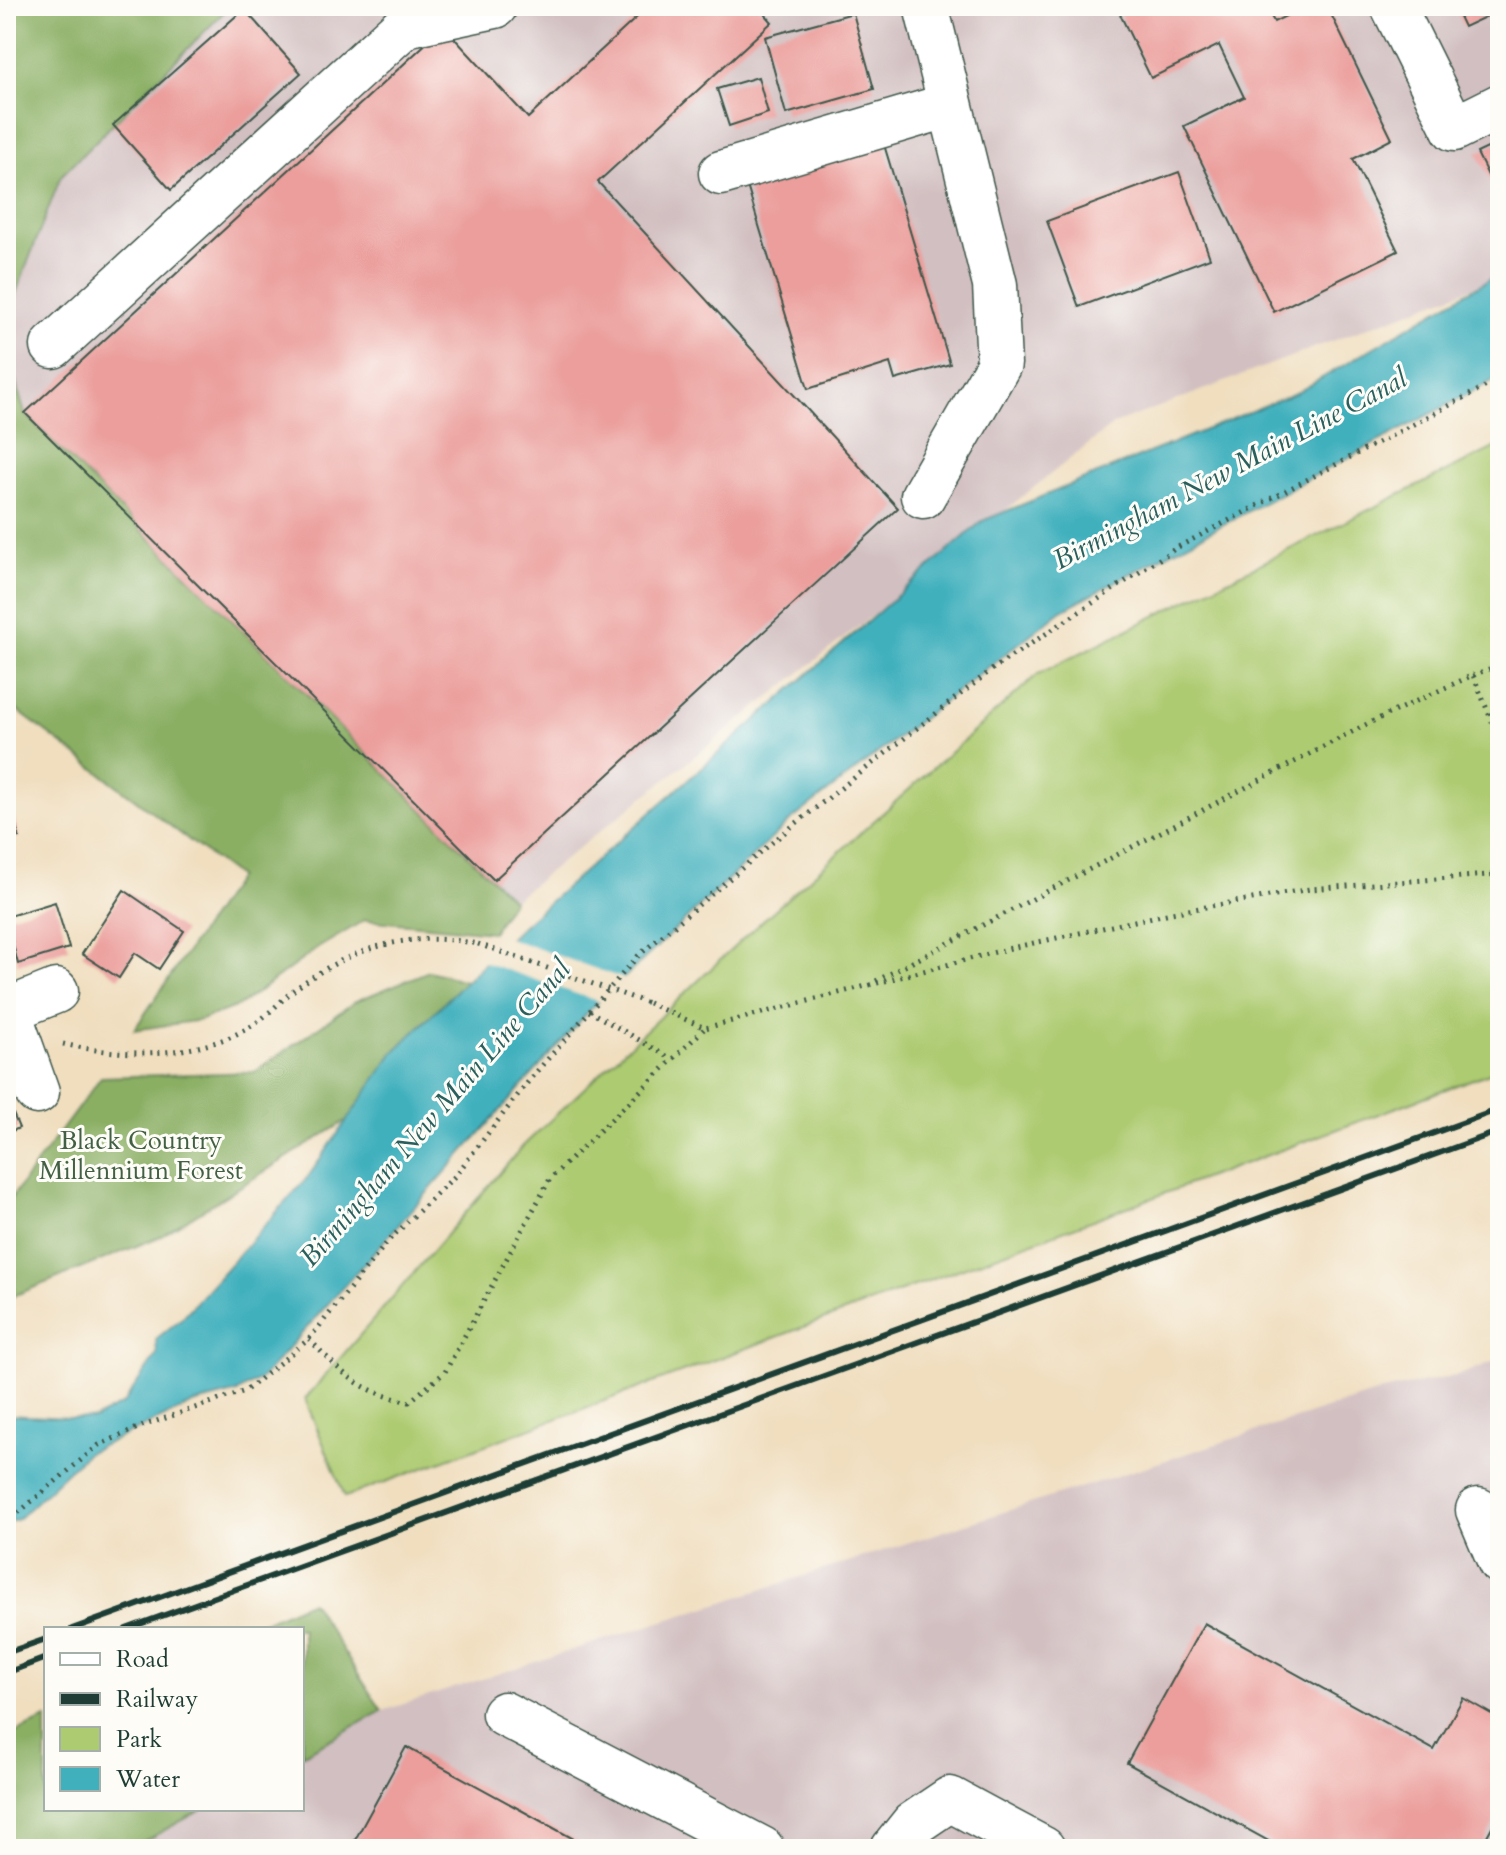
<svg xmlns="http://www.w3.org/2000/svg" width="1506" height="1855" font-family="Cardo,serif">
  <rect width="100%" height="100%" fill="#fdfcf7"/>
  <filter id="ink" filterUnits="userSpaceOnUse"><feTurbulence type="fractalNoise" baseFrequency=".0125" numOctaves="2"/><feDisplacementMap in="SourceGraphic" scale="16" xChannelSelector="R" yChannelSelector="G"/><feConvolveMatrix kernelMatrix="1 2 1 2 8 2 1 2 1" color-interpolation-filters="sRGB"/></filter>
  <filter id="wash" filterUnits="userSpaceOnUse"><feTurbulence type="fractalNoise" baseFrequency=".006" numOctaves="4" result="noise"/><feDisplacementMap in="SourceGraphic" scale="32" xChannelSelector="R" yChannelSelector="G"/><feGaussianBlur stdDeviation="1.8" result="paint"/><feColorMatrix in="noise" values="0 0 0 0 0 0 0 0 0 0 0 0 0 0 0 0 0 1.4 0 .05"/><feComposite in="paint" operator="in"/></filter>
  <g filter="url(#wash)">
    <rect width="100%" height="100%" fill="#f0debf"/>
    <g fill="#d2bfc1">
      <polygon points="6,6 1500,6 1500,277 1114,424 513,900 456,847 6,702"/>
      <polygon points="1500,1359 1500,1849 133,1849 205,1809 302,1809 302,1755 382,1711 1382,1391 1460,1375"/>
    </g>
    <polygon fill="#adcb71" stroke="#668452" stroke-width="2" points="1500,445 1500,1069 345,1497 305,1399 523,1146 750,932 1038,674"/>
    <g fill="#8aaf63" stroke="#54764c" stroke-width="2">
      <polygon points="6,6 230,6 61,176 6,319"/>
      <polygon points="6,350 25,414 513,900 492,932 365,920 318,948 240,1005 201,1020 134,1030 238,877 6,702"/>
      <polygon points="429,971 466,981 394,1052 352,1117 161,1236 6,1299 6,1205 101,1077 255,1072 356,1001"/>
      <polygon points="311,1601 382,1711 302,1755 302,1629 248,1629"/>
      <polygon points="46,1719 46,1809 203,1809 130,1849 6,1849 6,1737"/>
    </g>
    <polygon fill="#41b0bd" stroke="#307678" stroke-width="2" points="1500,273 1500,377 1062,610 789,822 589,1011 262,1378 238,1392 193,1404 88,1452 18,1519 6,1524 6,1415 94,1419 123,1404 157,1354 156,1339 182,1318 308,1177 394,1052 522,926 982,521 1298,392"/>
    <polygon fill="#f0debf" points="505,937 627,980 603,1003 481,961"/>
    <g id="blocks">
      <g fill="#eb9e9b">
        <polygon points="649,6 758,6 772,22 598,182 898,508 494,880 25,413 444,27 528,118"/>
        <polygon points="1116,6 1266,6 1274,22 1306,6 1327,6 1392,139 1353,159 1398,251 1274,312 1184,126 1244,97 1219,45 1151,78"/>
        <polygon points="1454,6 1500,6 1500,10 1464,27"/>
        <polygon points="244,9 301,73 171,190 113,125"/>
        <polygon points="853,13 874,89 786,114 765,37"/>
        <polygon points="758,77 768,113 729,126 717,89"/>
        <polygon points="882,138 950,364 895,380 890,363 808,389 745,179"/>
        <polygon points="1500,142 1500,190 1496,192 1477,153"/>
        <polygon points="1179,172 1210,258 1079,307 1047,221"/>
        <polygon points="6,788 19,837 6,840"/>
        <polygon points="124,890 184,931 159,969 135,953 119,978 82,954"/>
        <polygon points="55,902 69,948 18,964 6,917"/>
        <polygon points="6,1097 19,1128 6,1134"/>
        <polygon points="1204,1623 1434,1750 1463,1698 1500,1719 1500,1812 1480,1849 1283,1849 1127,1763"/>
        <polygon points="406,1747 592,1849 350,1849"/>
      </g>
    </g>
  </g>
  <g filter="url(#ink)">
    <use href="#blocks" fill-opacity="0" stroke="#3e5549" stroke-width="2"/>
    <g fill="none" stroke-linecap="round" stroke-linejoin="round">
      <defs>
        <g id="minor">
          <polyline points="1393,6 1454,129 1500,106"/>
          <polyline points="721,173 950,105"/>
          <polyline points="53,346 405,25 495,6"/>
          <polyline points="923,496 999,364 995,285 926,6"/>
          <polyline points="8,1010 37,1092"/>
          <polyline points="6,1011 56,991"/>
          <polyline points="1478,1510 1500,1562"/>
          <polyline points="504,1714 762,1849"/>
          <polyline points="893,1849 913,1824 950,1799 1043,1849"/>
        </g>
      </defs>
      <use href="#minor" stroke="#3e5549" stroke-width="47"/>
      <g stroke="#3e5549" stroke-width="5" stroke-dasharray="2 6" stroke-linecap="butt">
        <polyline points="1473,675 1500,665"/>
        <polyline points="876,981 1369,723 1473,675 1500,741"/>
        <polyline points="648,1003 705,1028 1011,948 1171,913 1310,889 1500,874"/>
        <polyline points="589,1011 672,1059"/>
        <path d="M63 1044C121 1057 194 1059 248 1028 266 1018 280 1001 295 989 351 947 410 930 478 944"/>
        <path d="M309 1339C345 1376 357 1390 409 1402L445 1372 550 1179 705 1028"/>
        <polyline points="6,1523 99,1445 142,1426 245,1391 309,1339 389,1240 455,1176 531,1078 638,956 780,836 994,668 1176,548 1500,379"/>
      </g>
      <use href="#minor" stroke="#fff" stroke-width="44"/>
      <g stroke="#1f3d34" stroke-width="6">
        <polyline points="72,1629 1500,1109"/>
        <polyline points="126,1629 1500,1131"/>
        <polyline points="6,1653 46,1639"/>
        <polyline points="6,1673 46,1658"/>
      </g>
      <polyline stroke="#3e5549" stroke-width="5" stroke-dasharray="2 6" stroke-linecap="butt" points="478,944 648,1003"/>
    </g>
  </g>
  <g text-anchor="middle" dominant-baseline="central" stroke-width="6" stroke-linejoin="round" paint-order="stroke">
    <g font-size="26" fill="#426043" stroke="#fdfcf7">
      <text x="141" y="1140">Black Country<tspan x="141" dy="30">Millennium Forest</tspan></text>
    </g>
    <g font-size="28" font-style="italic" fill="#29605d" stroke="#fdfcf7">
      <text transform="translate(1230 469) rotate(-28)">Birmingham New Main Line Canal</text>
      <text transform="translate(435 1113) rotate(-49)">Birmingham New Main Line Canal</text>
    </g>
  </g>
  <rect width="1506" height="1855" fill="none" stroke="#fdfcf7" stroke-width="32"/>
  <rect x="44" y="1627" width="260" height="184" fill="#fdfcf7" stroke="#a4b0a9" stroke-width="2"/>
  <rect x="60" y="1653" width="40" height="12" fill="#ffffff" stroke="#a4b0a9" stroke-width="2"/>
  <text x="116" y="1667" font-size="24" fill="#1f3d34">Road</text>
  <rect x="60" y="1693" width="40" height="12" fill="#1f3d34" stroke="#a4b0a9" stroke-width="2"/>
  <text x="116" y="1707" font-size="24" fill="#1f3d34">Railway</text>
  <rect x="60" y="1727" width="40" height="24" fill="#adcb71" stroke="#a4b0a9" stroke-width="2"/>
  <text x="116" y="1747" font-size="24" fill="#1f3d34">Park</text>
  <rect x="60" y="1767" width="40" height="24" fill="#41b0bd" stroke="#a4b0a9" stroke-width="2"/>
  <text x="116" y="1787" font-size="24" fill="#1f3d34">Water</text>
</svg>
